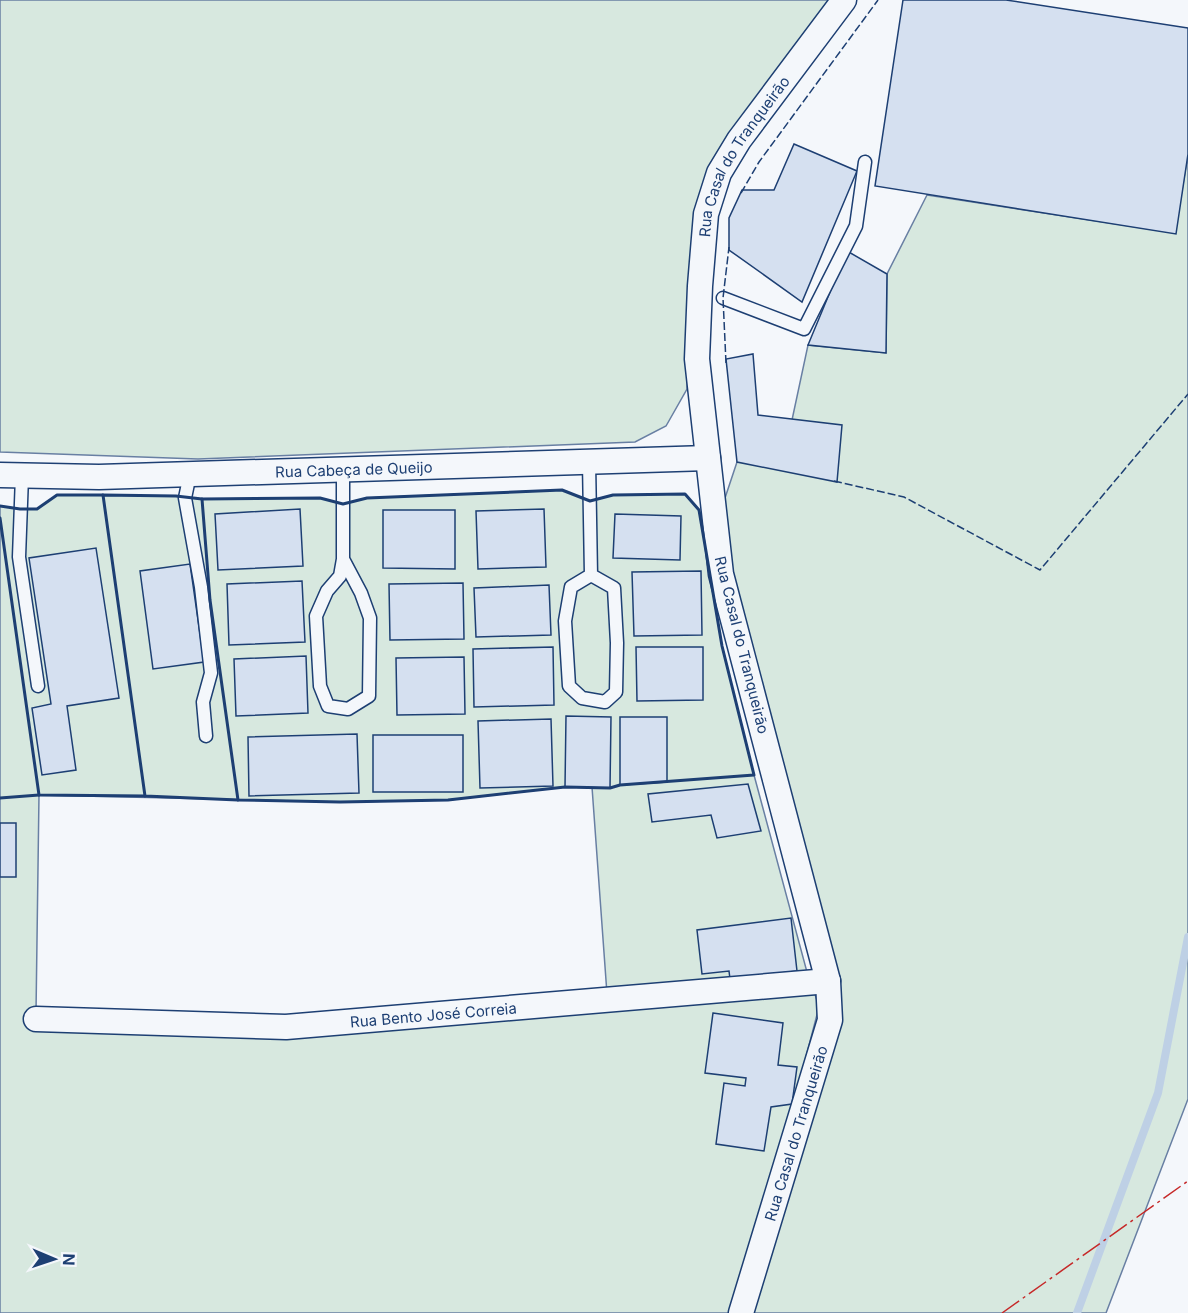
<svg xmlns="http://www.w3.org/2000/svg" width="1188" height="1313" font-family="Inter,sans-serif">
  <rect width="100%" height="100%" fill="#f4f7fb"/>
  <g fill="#d7e8df" stroke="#687fa3" stroke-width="1.5">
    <polygon points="0,0 830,0 715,161 691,287 687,389 666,426 635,442 198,459 0,452"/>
    <polygon points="1188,154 1188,1099 1106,1313 749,1313 837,1022 726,575 720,513 737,462 792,420 808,345 886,353 887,274 927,195 1175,233"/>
    <polygon points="562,490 590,501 613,495 685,494 699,510 722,646 754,775 807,972 607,994 592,787 565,787 448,800 340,802 39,795 36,1013 280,1031 814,991 819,1007 778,1164 734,1313 0,1313 0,506 20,509 37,509 57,495 176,496 202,499 320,498 343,504 367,498"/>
  </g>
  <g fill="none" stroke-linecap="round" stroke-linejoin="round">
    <polyline stroke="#bed0e5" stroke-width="8" points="1077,1313 1158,1093 1188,937"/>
  </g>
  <g fill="#d5e0f0" stroke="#1d3f73" stroke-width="1.5">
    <polygon points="903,0 1006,0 1188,28 1188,154 1176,234 875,186"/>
    <polygon points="794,144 857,171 802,302 729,250 729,218 742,190 774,190"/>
    <polygon points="847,251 887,274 886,353 808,345"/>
    <polygon points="753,354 758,415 842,425 837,482 737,462 726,359"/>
    <polygon points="300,509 303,566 218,570 215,514"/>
    <polygon points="544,509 546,567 478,569 476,511"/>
    <polygon points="383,510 455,510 455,569 383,568"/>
    <polygon points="615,514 681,516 680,560 613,558"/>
    <polygon points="96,548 119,698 67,706 76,770 42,775 32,708 51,704 29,558"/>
    <polygon points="190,564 204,662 153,669 140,571"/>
    <polygon points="701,571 702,635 634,636 632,572"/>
    <polygon points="302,581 305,642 229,645 227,584"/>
    <polygon points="463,583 464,639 390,640 389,584"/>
    <polygon points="549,585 551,635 476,637 474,588"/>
    <polygon points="553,647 554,705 474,707 473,649"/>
    <polygon points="636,647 703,647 703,700 637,701"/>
    <polygon points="306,656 308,713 236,716 234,659"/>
    <polygon points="464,657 465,714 397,715 396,658"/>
    <polygon points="566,716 611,717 610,788 565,787"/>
    <polygon points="620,717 667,717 667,782 620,785"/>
    <polygon points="551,719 553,786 480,788 478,721"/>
    <polygon points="357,734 359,793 249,796 248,737"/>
    <rect x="373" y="735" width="90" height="57"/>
    <polygon points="748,784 761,831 717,838 711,815 652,822 648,794"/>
    <rect x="0" y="823" width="16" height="54"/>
    <polygon points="791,918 797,971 730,979 729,971 702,974 697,930"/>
    <polygon points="713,1013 783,1023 778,1065 797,1067 792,1104 771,1107 764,1151 716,1144 724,1083 745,1086 746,1078 705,1073"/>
  </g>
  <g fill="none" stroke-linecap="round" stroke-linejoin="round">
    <defs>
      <g id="service">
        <polyline points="723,298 804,329 856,226 865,162"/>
        <polyline points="589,462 591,575 614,588 617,643 616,692 605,702 582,698 569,686 565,621 571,587 591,575"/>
        <polyline points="190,474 185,498 201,587 211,673 203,702 206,736"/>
        <polyline points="22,476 19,557 38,686"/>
        <polyline points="343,559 340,576 327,591 316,616 320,686 328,706 348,709 369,696 370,618 361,593 343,559 343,470"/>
      </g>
      <g id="minor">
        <path id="s1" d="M0 475 99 477 708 458"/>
        <path id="s2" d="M36 1019 286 1027 828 981"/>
        <path id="s3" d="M741 1313 830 1020 828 981 721 574 697 359 700 286 706 214 719 173 739 140 844 0"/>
      </g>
    </defs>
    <use href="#service" stroke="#1d3f73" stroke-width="15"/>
    <use href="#minor" stroke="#1d3f73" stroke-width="27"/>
    <use href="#service" stroke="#f4f7fb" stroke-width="12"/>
    <use href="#minor" stroke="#f4f7fb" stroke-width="24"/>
    <g stroke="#1d3f73" stroke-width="1.5" stroke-dasharray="8 3" stroke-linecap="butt">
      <polyline points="741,193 759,162 878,0"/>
      <polyline points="726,363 723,298 729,247"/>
      <polyline points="834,481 904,497 1040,570 1188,394"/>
    </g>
    <g stroke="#1d3f73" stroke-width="3">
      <polygon points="562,490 590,501 613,495 685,494 699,510 722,646 754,775 620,785 610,788 565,787 448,800 340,802 238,800 210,600 202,499 320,498 343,504 367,498"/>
      <polyline points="202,499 176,496 103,495 145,796 238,800"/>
      <polyline points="0,506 20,509 37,509 57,495 103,495"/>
      <polyline points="0,518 39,795 145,796"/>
      <polyline points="0,798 39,795"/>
    </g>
    <polyline stroke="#c62828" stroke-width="1.5" stroke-dasharray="21 4.5 3 4.5" stroke-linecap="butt" points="1002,1313 1188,1181"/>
  </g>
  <g text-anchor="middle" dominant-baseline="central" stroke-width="4.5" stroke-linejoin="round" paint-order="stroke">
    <g font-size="15" fill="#1d3f73" stroke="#f4f7fb">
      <text stroke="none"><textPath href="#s3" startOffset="1196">Rua Casal do Tranqueirão</textPath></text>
      <text stroke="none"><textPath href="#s1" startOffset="354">Rua Cabeça de Queijo</textPath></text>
      <text transform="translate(742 645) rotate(76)">Rua Casal do Tranqueirão</text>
      <text stroke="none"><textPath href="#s2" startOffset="398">Rua Bento José Correia</textPath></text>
      <text stroke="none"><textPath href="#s3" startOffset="188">Rua Casal do Tranqueirão</textPath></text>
    </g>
  </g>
  <g transform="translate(54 1259) rotate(92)" stroke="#f4f7fb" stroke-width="4.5" paint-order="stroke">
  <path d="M0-4.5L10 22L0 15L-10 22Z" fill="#1d3f73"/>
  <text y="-9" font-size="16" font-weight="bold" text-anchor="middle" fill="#1d3f73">N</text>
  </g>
</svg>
